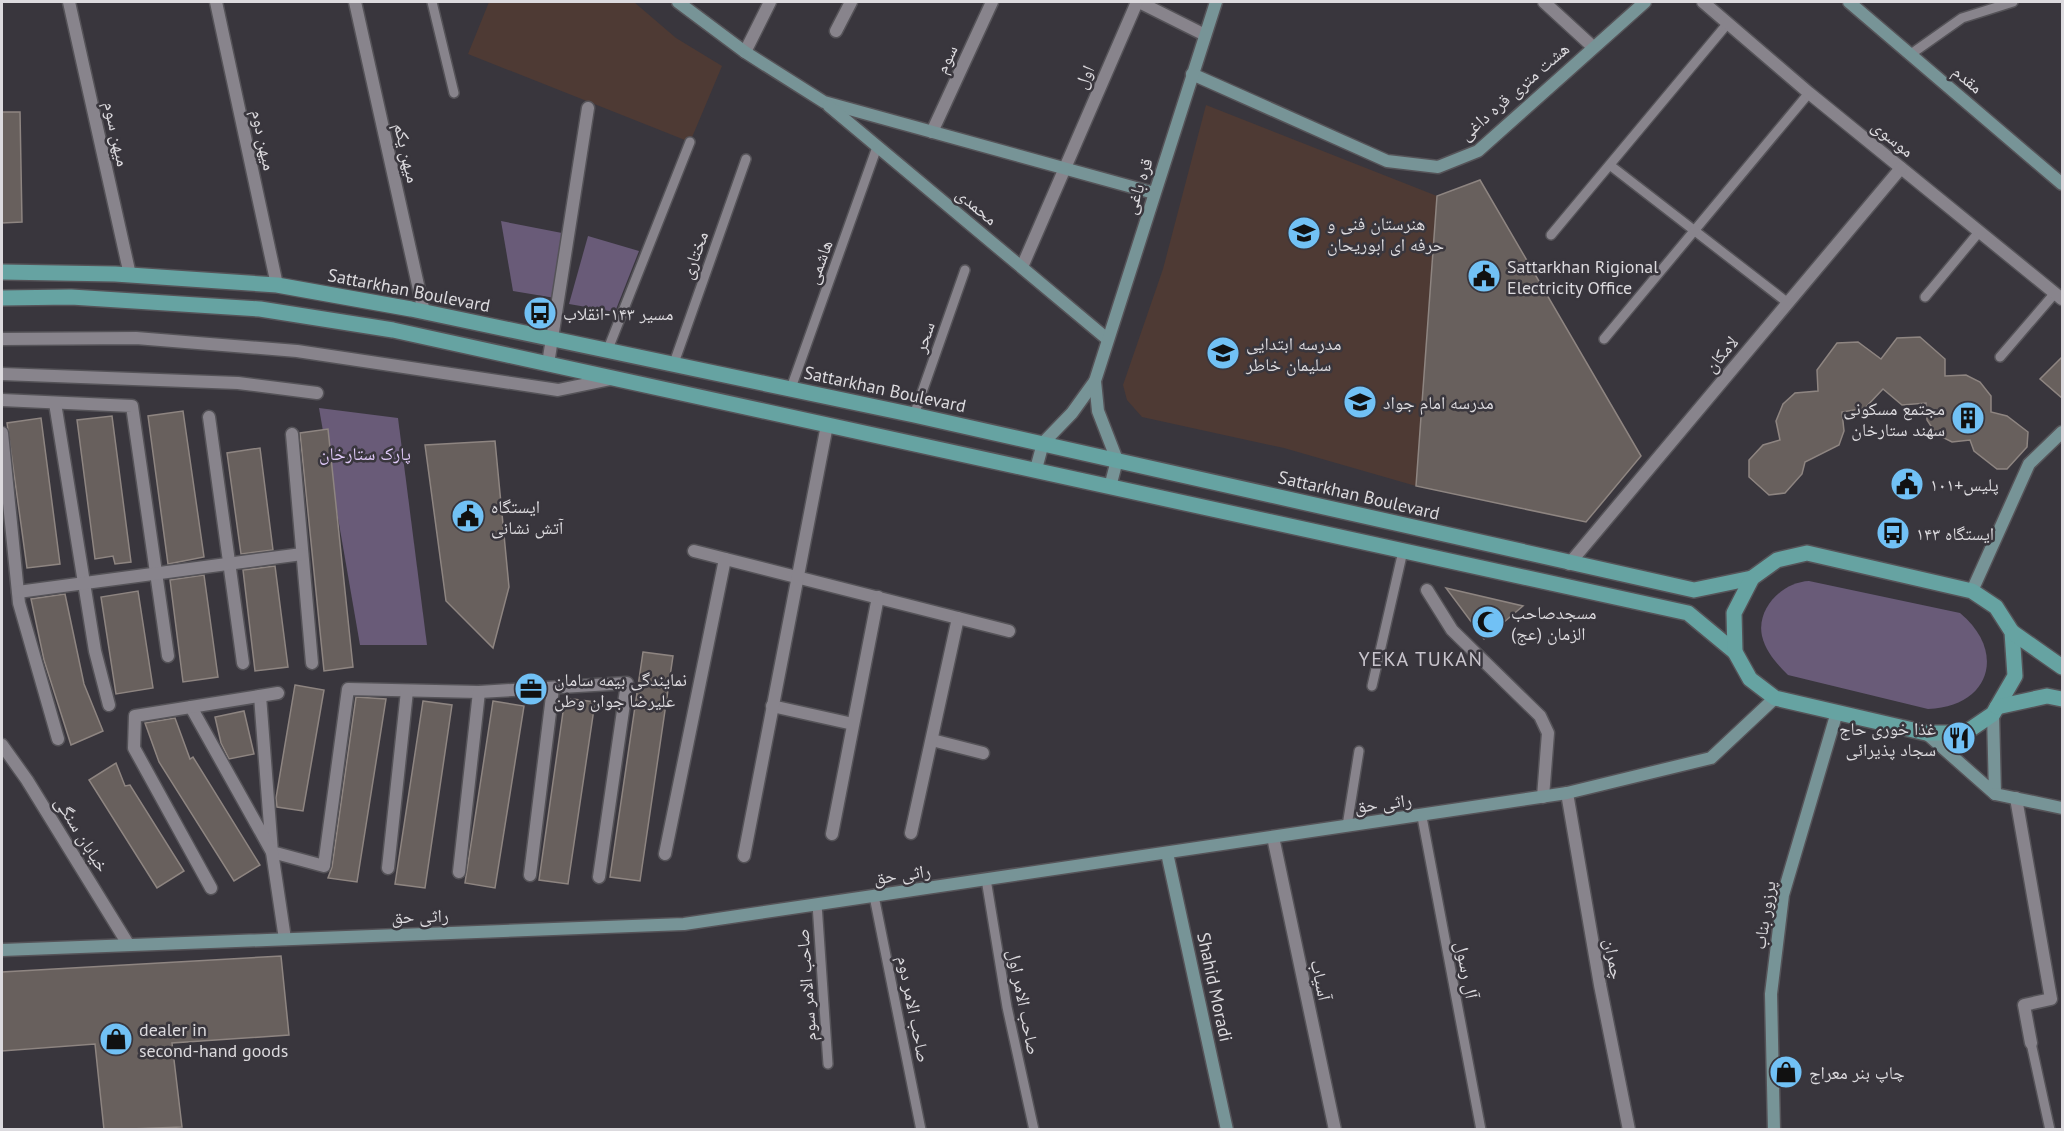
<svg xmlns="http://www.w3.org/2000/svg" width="2064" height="1131" font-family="'PT Sans','Noto Naskh Arabic',sans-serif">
  <rect width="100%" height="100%" fill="#39363d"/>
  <g fill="#4e3a34">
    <polygon points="489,2 634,2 676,38 722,66 690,142 468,54"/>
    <polygon points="1206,105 1437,196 1416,486 1284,448 1142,417 1127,400 1123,385 1163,269"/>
  </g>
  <g fill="#695b78">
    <polygon points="501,221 562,233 555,298 513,291"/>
    <polygon points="588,236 639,251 615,312 569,304"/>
    <polygon points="319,408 398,418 427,645 360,645"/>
    <path d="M1809 581 1960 613C2007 652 1990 707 1928 709L1788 675C1776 663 1766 652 1762 636 1756 608 1783 582 1809 581Z"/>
  </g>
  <g fill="#68605d" stroke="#8e8581" stroke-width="1.5">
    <polygon points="2,112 20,112 22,222 2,223"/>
    <polygon points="1480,180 1641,456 1586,522 1416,486 1437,196"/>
    <polygon points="1920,337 1945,359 1945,376 1966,375 1980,382 1991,396 1991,412 2007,416 2028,432 2027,447 2007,469 1997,469 1974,451 1970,440 1952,442 1936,434 1927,420 1926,403 1902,405 1883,389 1865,408 1842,412 1844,431 1839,445 1805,462 1802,474 1785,493 1769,495 1749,477 1749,460 1763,445 1780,440 1776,421 1783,404 1795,393 1818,391 1817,370 1837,343 1858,342 1881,359 1897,338"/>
    <polygon points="2062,357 2062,398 2040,379"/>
    <polygon points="183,411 204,557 168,564 148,416"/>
    <polygon points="112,416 131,562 115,564 113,556 95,559 77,420"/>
    <polygon points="41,418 60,564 27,568 7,423"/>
    <polygon points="328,429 353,667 324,671 300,433"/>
    <polygon points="495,441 509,587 493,648 446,601 425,445"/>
    <polygon points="260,448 273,550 241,554 227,453"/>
    <polygon points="275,566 288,667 255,671 243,570"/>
    <polygon points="204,575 218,677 183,682 170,580"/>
    <polygon points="1446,588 1523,606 1484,639"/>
    <polygon points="138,591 153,688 116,694 101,597"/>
    <polygon points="65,594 84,684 103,731 71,745 44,660 31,599"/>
    <polygon points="643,652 673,656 640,881 610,877"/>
    <polygon points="295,685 324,690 303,811 277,807 276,798"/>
    <polygon points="356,697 386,699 357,882 328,878 332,867"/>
    <polygon points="565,698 595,702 568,884 539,880"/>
    <polygon points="423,701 452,705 425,888 395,884"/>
    <polygon points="493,701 524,706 495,888 465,883"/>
    <polygon points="244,711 254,754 229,759 221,743 215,717"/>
    <polygon points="175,718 190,759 193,757 260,865 234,881 159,762 145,723"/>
    <polygon points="116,763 125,786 130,785 184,871 157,888 89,780"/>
    <polygon points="281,956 289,1035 172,1043 182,1127 104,1130 95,1044 2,1051 2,972"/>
  </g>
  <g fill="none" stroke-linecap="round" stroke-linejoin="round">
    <defs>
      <g id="lane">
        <polyline points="432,2 454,93"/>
        <polyline points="1911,54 1962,18 2013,2"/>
        <polyline points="1611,166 1788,303"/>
        <polyline points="1551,235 1728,23"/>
        <polyline points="1925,297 1979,232"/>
        <polyline points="1604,339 1809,93"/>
        <polyline points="608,349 690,142"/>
        <polyline points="2000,357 2055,293"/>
        <polyline points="674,363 746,159"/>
        <polyline points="791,388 877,147"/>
        <polyline points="914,415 965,270"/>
        <polyline points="1372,686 1403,551"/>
        <polyline points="1422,817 1481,1130"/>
        <polyline points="1347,826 1359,751"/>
        <polyline points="986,879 1007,1007 1034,1130"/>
        <polyline points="874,896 921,1130"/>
        <polyline points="817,904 828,1064"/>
        <polyline points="2031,1043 2050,1130"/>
      </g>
      <g id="street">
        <polyline points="69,2 130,275"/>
        <polyline points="216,2 277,285"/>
        <polyline points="355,2 424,312"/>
        <polyline points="1139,2 1205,35"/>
        <polyline points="1544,2 1593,47"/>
        <polyline points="1703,2 1809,93 2062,299"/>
        <polyline points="836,31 851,2"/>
        <polyline points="745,52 770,2"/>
        <polyline points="932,132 992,2"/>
        <polyline points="1022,267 1137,2"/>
        <polyline points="2,339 136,338 297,351 558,390 611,379"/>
        <polyline points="548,364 588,108"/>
        <polyline points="2,374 238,383 317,393"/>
        <polyline points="2,400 132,406 168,656"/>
        <polyline points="55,403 95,651 109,705"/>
        <polyline points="209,417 243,663"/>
        <polyline points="2,433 19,603 58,739"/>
        <polyline points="292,434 312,663"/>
        <polyline points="694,551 1009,631"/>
        <polyline points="1569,564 1901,168"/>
        <polyline points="1427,590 1452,630 1540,716 1548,733 1543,797"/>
        <polyline points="18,592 302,554"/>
        <polyline points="260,696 272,852 324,866 348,689 479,692 627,683 599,877"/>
        <polyline points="772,706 853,724"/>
        <polyline points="191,707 272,852 285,939"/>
        <polyline points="932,740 983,753"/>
        <polyline points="2,745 27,780 128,944"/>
        <polyline points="1567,793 1600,985 1629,1130"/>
        <polyline points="2016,798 2051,999 2024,1005 2031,1043"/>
        <polyline points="911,833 958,618"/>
        <polyline points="832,834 878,597"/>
        <polyline points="1273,837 1335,1130"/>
        <polyline points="665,854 725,559"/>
        <polyline points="744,856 827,425"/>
        <polyline points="388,868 407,691"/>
        <polyline points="459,872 479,692"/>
        <polyline points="530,875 553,688"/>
        <polyline points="211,888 134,748 135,716 278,693"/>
      </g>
      <g id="secondary">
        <polyline points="678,2 745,52 824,102 1154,193"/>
        <polyline points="1849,2 2062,184"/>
        <polyline points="1192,74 1387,161 1438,167 1478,151 1645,2"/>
        <polyline points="829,106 1106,338"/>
        <polyline points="1036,469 1043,443 1072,413 1095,381"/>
        <polyline points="1110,487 1117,460 1098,411 1095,381 1216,2"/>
        <polyline points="1972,591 2029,464 2062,432"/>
        <polyline points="1926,733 1995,794 1993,714"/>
        <polyline points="1995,794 2062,808"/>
        <polyline points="1167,853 1227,1130"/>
        <polyline points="2,950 684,924 1567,793 1711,758 1775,698"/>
        <polyline points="1774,1130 1771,994 1783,895 1837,712"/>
      </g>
      <g id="primary">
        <polyline points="2,272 115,274 277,285 411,309 914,415 1694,590 1752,578"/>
        <polyline points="2,298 71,297 260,309 393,330 1688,613 1735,652"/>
        <polygon points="1807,553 1972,591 1996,607 2012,632 2015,676 1993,714 1965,733 1926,733 1775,698 1750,679 1735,652 1734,613 1752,578 1777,560"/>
        <polyline points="2012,632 2062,667"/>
        <polyline points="1997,707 2047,696 2062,699"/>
      </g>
    </defs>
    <use href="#lane" stroke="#555358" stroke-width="12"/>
    <use href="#street" stroke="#555358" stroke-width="15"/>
    <use href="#secondary" stroke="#555358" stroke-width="15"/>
    <use href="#primary" stroke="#555358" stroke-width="18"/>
    <use href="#lane" stroke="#88848c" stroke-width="9"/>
    <use href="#street" stroke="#88848c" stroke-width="12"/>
    <use href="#secondary" stroke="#779497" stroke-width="12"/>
    <use href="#primary" stroke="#66a3a2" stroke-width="15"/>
  </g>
  <defs>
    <symbol id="school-disc" viewBox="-11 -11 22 22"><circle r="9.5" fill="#71c1f5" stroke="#39363d"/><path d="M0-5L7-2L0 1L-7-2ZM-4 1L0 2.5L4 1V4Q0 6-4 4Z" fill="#111"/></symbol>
    <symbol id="civic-disc" viewBox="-11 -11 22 22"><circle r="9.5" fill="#71c1f5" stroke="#39363d"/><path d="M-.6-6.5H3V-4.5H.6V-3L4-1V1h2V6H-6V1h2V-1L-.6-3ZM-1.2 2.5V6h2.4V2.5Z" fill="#111"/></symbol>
    <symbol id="bus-disc" viewBox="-11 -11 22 22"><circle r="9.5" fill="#71c1f5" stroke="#39363d"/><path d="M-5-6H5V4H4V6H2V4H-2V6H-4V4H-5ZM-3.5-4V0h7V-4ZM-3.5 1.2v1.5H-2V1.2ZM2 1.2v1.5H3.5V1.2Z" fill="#111"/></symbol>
    <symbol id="building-disc" viewBox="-11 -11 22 22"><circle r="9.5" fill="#71c1f5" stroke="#39363d"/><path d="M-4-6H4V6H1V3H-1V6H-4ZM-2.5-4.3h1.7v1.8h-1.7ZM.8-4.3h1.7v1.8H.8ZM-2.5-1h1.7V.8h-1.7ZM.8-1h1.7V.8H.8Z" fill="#111"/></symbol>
    <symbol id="mosque-disc" viewBox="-11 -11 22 22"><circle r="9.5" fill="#71c1f5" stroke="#39363d"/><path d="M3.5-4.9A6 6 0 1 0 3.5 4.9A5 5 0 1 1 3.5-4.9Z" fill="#111"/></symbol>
    <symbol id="office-disc" viewBox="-11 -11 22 22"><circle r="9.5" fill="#71c1f5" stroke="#39363d"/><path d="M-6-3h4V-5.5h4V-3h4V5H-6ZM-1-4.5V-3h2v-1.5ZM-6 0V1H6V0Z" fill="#111"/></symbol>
    <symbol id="restaurant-disc" viewBox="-11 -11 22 22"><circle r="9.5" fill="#71c1f5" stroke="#39363d"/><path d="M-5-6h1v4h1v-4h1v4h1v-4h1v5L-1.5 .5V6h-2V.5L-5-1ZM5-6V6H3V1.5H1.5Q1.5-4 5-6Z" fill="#111"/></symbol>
    <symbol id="shop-disc" viewBox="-11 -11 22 22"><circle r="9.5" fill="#71c1f5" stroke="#39363d"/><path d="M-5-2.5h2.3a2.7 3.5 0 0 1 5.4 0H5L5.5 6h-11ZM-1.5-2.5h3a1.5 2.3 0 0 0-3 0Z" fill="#111"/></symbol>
  </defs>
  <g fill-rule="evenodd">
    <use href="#school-disc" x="1285" y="214" width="38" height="38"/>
    <use href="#civic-disc" x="1465" y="257" width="38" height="38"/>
    <use href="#bus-disc" x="521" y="294" width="38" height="38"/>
    <use href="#school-disc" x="1204" y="334" width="38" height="38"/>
    <use href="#school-disc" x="1341" y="383" width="38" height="38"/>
    <use href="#building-disc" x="1949" y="399" width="38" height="38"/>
    <use href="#civic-disc" x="1888" y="465" width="38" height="38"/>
    <use href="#civic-disc" x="449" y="497" width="38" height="38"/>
    <use href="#bus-disc" x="1874" y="514" width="38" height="38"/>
    <use href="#mosque-disc" x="1469" y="603" width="38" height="38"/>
    <use href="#office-disc" x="512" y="670" width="38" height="38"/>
    <use href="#restaurant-disc" x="1940" y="719" width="38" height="38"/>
    <use href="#shop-disc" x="97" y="1020" width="38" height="38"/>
    <use href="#shop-disc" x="1767" y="1053" width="38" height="38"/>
  </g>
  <g text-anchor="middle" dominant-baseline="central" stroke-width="5" stroke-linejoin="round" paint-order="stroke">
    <g font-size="18" fill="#dcdade" stroke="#39363d">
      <text transform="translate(946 59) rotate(-65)">سوم</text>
      <text transform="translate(1084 77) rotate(-66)">اول</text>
      <text transform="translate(1968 79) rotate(40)">مقدم</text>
      <text transform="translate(1514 91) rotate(-41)">هشت متری قره داغی</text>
      <text transform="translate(117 134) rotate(78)">میهن سوم</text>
      <text transform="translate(1893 138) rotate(39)">موسوی</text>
      <text transform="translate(264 140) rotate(78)">میهن دوم</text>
      <text transform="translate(407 153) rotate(77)">میهن یکم</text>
      <text transform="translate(1138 186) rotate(-72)">قره باغی</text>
      <text transform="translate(977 206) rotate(40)">محمدی</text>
      <text transform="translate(694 255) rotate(-70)">مختاری</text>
      <text transform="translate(819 262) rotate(-70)">هاشمی</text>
      <text transform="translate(409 290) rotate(11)">Sattarkhan Boulevard</text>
      <text transform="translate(924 337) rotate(-71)">سحر</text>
      <text transform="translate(1721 354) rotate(-50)">لامکان</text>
      <text transform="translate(885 389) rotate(12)">Sattarkhan Boulevard</text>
      <text transform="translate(1359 495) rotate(13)">Sattarkhan Boulevard</text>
      <text transform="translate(1383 803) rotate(-7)">راثی حق</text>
      <text transform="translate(82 834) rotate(58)">خیابان سنگی</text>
      <text transform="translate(902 874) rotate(-8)">راثی حق</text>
      <text transform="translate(1764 915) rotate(-81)">پرزور بناب</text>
      <text transform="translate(420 916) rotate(-2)">راثی حق</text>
      <text transform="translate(1614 959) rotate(80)">چمران</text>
      <text transform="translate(1467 970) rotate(79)">آل رسول</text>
      <text transform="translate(1321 980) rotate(78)">آسیاب</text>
      <text transform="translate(806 985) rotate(-94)">صاحب الامر سوم</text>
      <text transform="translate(1215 987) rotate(78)">Shahid Moradi</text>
      <text transform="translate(1024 1002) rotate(79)">صاحب الامر اول</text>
      <text transform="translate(914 1009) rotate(79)">صاحب الامر دوم</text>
    </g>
    <g font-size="18" fill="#dcdade" stroke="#39363d" text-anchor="start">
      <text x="1327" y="223">هنرستان فنی و<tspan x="1327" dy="21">حرفه ای ابوریحان</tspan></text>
      <text x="1507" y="266">Sattarkhan Rigional<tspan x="1507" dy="21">Electricity Office</tspan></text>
      <text x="563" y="313">مسیر ۱۴۳-انقلاب</text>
      <text x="1246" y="343">مدرسه ابتدایی<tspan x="1246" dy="21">سلیمان خاطر</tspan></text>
      <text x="1383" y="402">مدرسه امام جواد</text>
      <text x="1945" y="408" text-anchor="end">مجتمع مسکونی<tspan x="1945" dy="21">سهند ستارخان</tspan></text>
      <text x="1930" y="484">پلیس+۱۰۱</text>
      <text x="491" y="506">ایستگاه<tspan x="491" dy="21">آتش نشانی</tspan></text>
      <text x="1916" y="533">ایستگاه ۱۴۳</text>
      <text x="1511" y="612">مسجدصاحب<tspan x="1511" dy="21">الزمان (عج)</tspan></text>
      <text x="554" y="679">نمایندگی بیمه سامان<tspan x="554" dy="21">علیرضا جوان وطن</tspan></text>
      <text x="1936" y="728" text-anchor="end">غذا خوری حاج<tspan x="1936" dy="21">سجاد پذیرائی</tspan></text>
      <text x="139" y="1029">dealer in<tspan x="139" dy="21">second-hand goods</tspan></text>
      <text x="1809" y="1072">چاپ بنر معراج</text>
    </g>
    <g font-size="18" fill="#dfc9f8" stroke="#39363d">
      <text x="365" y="453">پارک ستارخان</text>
    </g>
    <g font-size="20" letter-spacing="1.5" fill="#c9c5cd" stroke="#39363d">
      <text x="1421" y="659">YEKA TUKAN</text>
    </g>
  </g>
  <rect width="2064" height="1131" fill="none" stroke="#dcdade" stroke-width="6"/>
</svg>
